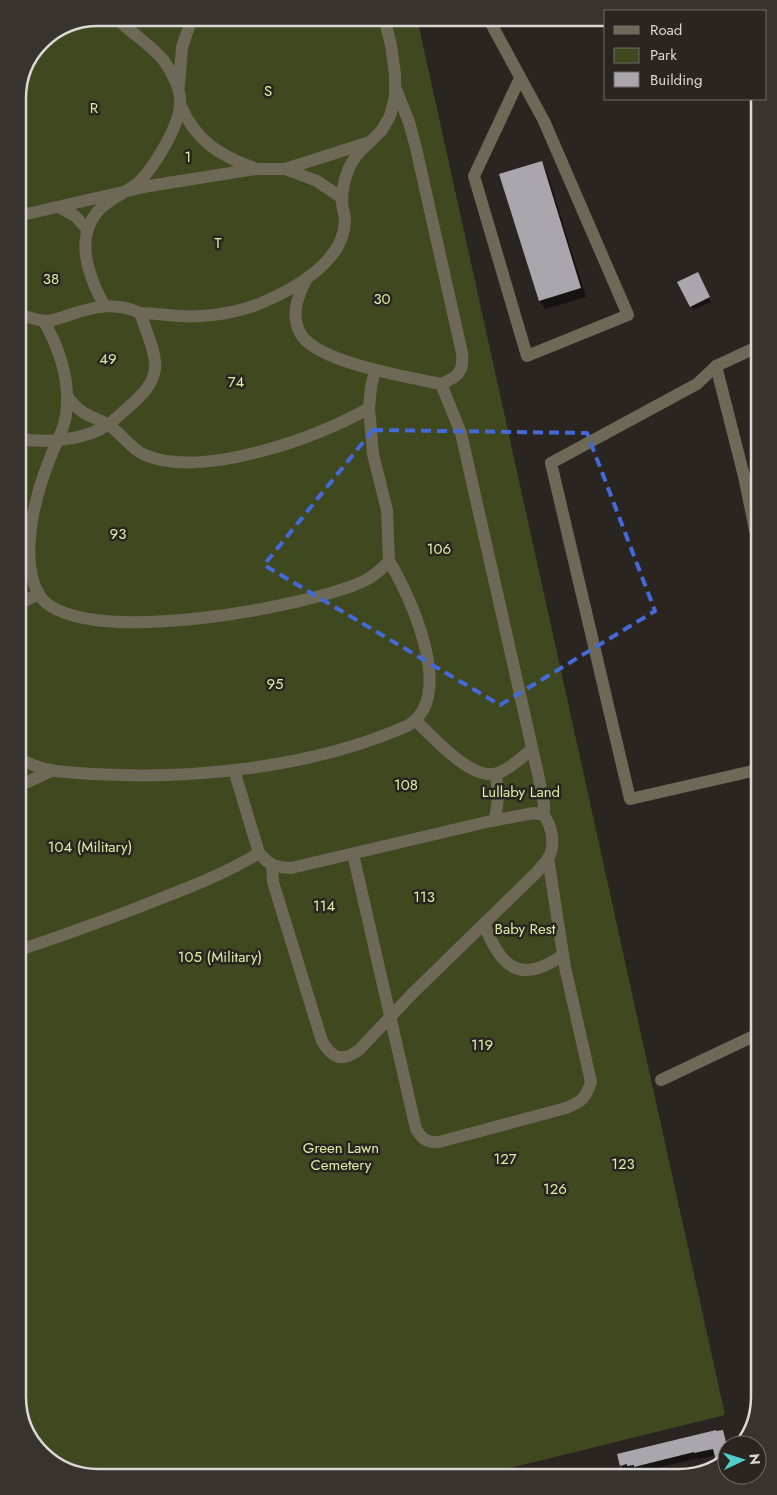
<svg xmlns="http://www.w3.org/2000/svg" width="777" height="1495" font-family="Jost,sans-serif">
  <rect width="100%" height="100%" fill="#2b2521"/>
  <polygon fill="#404820" points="99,18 417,18 725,1415 490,1473 94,1477 53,1464 24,1428 18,94 41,41"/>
  <g fill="#0007">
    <polygon points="541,163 547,172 586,297 545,309 540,301"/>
    <polygon points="699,277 711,302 693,310 679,282"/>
    <polygon points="722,1431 727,1445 727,1457 718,1464 716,1455 699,1459 698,1458 641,1472 638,1471 632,1472 631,1470 625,1472 621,1465"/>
  </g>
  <g fill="#aba5ad">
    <polygon points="542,161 581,288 539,301 499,174"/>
    <polygon points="698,272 710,297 690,307 677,282"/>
    <polygon points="716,1430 716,1431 723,1430 727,1446 727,1457 717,1465 713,1449 694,1453 694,1452 634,1467 634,1465 627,1466 627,1464 620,1466 617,1454"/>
  </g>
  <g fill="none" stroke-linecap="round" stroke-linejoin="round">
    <g stroke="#6e6956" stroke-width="12">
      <polyline points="115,18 118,20 149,18"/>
      <polyline points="488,18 544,121 628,315 527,356 474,176 520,78"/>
      <polyline points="179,85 182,47 192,18"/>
      <path d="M181 106C195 140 220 156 254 168"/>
      <polyline points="285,169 317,181 342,198"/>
      <polyline points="59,207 75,216 87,229"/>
      <polyline points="18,216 149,186 256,169 285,169 370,142 382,130 390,116 395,97 395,74 391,45 384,18"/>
      <path d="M307 278C298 295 289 317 302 336 321 363 408 377 441 384 458 377 464 372 462 353L416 148 409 122 395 87"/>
      <path d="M104 305C88 275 73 236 101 208 112 197 128 192 139 182 154 167 178 128 180 106 182 91 172 72 164 61 151 45 133 34 118 20"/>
      <path d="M140 313C160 313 180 318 200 316 219 315 241 311 259 304 293 290 344 262 345 221 345 214 342 208 342 202 342 180 350 158 367 145"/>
      <path d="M19 314C27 317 37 320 45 321 54 321 63 317 72 314 96 306 116 302 140 313 145 328 157 354 155 369 153 384 143 394 132 404 125 410 117 418 109 424 84 441 48 443 19 439"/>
      <path d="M44 321C60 350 71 381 66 415 64 431 54 446 49 461 35 496 19 557 38 593 70 653 315 606 366 580 375 575 382 569 389 561L387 510 373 454 369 408C319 438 201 479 145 455 129 448 121 432 107 424 88 414 82 416 67 396"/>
      <polyline points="755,348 716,366 697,384 551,463 630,799 757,770"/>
      <polyline points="716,366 744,476 755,530"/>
      <polyline points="441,384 461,433 538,774 544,804 544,815"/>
      <polyline points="369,408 371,387 375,370"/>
      <polyline points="20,603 39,594"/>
      <path d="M416 721C433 737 472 782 498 773 510 769 522 757 532 749"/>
      <path d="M21 759C43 773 69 772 94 774 195 780 314 767 407 726 457 698 411 597 389 561"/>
      <path d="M234 770 259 853C270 866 275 867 291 868L491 821 534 813 544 815C552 827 556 845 548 859 545 863 540 868 537 872L412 994 359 1050C341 1063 332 1058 322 1041L273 882 272 865"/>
      <polyline points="21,785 51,771"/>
      <polyline points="495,820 498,798 496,774"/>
      <path d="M353 854 416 1129C422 1139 427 1143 439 1142L566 1108C581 1102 586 1098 591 1082L565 967 548 858"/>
      <path d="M484 924C501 968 520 985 563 955"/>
      <path d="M22 949C59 937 97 923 134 909 177 892 220 877 259 853"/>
      <polyline points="661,1080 758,1034"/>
    </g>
  </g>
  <path fill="none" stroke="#436ad7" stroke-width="4" stroke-dasharray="10 6" stroke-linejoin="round" d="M373 430 587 433 655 611 500 705 264 565Z"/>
  <g text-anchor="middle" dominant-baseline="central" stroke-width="5" stroke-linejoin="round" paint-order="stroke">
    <g font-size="15" fill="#dceca3" stroke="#2b2521">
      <text x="268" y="91">S</text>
      <text x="94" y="108">R</text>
      <text x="188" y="157">1</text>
      <text x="218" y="243">T</text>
      <text x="51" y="279">38</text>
      <text x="382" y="299">30</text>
      <text x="108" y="359">49</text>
      <text x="236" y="382">74</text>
      <text x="118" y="534">93</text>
      <text x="439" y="549">106</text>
      <text x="275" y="684">95</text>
      <text x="406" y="785">108</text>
      <text x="521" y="792">Lullaby Land</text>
      <text x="90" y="847">104 (Military)</text>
      <text x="424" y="897">113</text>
      <text x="324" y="906">114</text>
      <text x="525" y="929">Baby Rest</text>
      <text x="220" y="957">105 (Military)</text>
      <text x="482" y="1045">119</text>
      <text x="341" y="1148">Green Lawn<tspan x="341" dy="17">Cemetery</tspan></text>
      <text x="505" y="1159">127</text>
      <text x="623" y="1164">123</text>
      <text x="555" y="1189">126</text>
    </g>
  </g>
  <path d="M0 0H777V1495H0ZM98 26H679A72 72 0 0 1 751 98V1397A72 72 0 0 1 679 1469H98A72 72 0 0 1 26 1397V98A72 72 0 0 1 98 26Z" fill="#39332f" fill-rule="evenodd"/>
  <path fill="none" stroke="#dcd8d5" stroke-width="2.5" d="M98 26H679A72 72 0 0 1 751 98V1397A72 72 0 0 1 679 1469H98A72 72 0 0 1 26 1397V98A72 72 0 0 1 98 26Z"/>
  <rect x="604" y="10" width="162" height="90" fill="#2b2521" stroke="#726d69"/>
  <rect x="614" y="26" width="25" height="8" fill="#6e6956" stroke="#726d69"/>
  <text x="650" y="35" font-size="15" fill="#dcd8d5">Road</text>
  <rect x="614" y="48" width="25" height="15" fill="#404820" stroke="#726d69"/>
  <text x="650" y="60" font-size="15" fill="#dcd8d5">Park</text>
  <rect x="614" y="72" width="25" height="15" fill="#aba5ad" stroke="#726d69"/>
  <text x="650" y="85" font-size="15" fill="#dcd8d5">Building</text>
  <g transform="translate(742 1460) rotate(86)"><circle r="24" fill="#2b2521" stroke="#726d69"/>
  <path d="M0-4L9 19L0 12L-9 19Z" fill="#52cdcf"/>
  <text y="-8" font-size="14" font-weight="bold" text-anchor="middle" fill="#dcd8d5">N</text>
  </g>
</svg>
